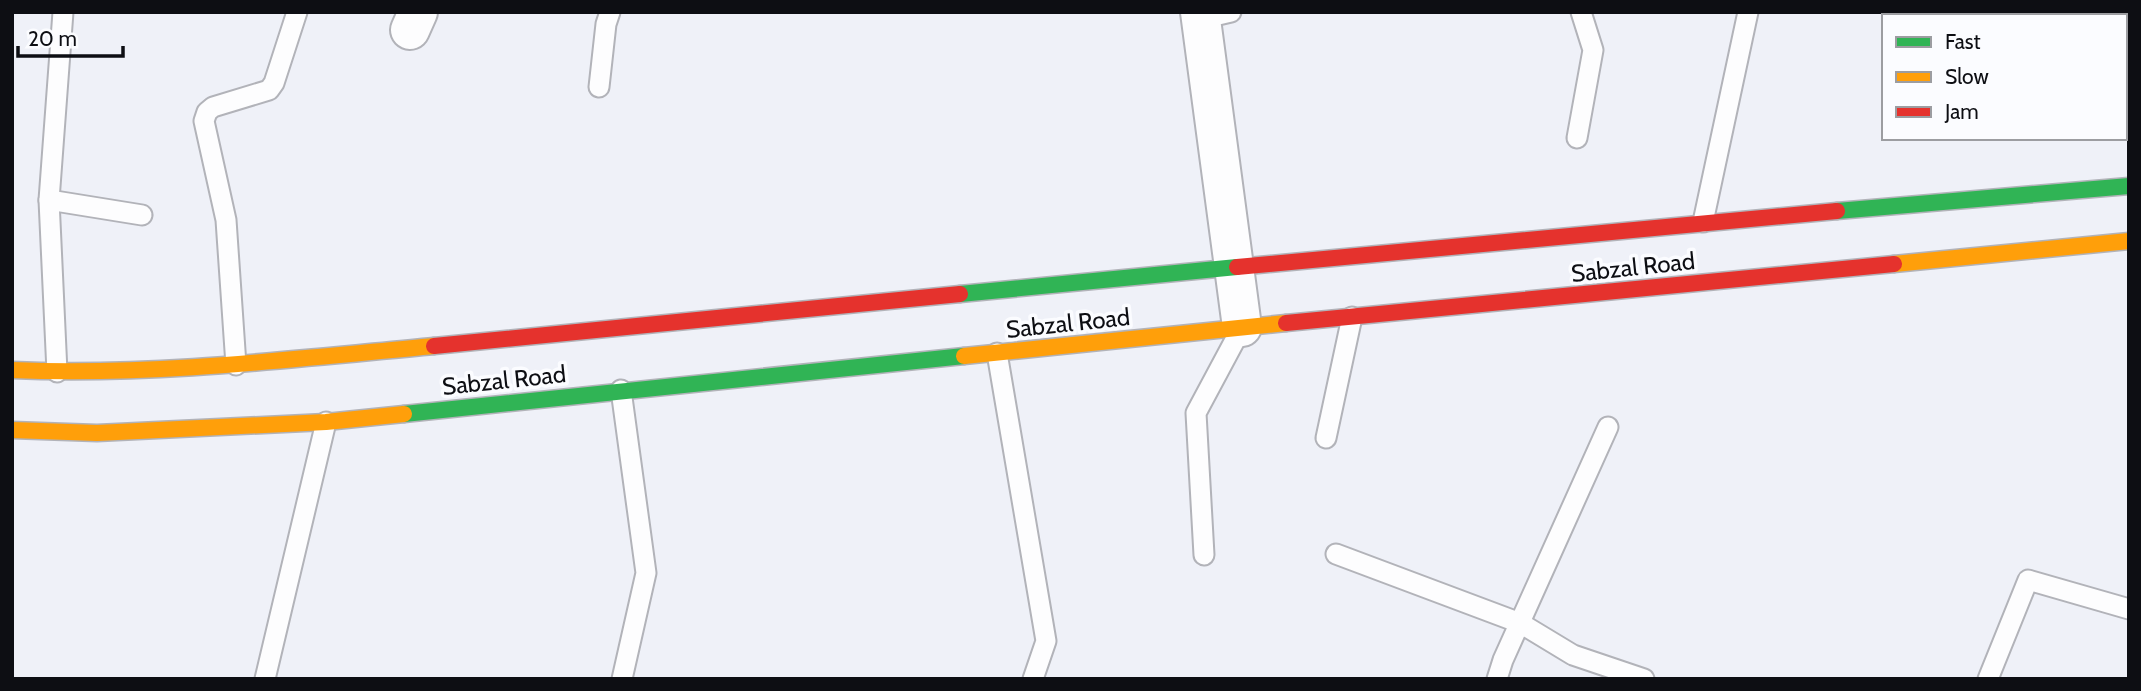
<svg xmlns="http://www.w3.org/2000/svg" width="2141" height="691" font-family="Cabin,sans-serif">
  <rect width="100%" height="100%" fill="#eff1f8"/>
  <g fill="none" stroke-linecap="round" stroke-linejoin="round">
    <defs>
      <g id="lane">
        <polyline points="1201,19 1231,12"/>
        <polyline points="599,87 606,24 610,12"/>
        <polyline points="1577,138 1593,50 1581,12"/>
        <polyline points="49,200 142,215"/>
        <polyline points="1703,222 1748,12"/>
        <polyline points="997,353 1046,641 1033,679"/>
        <polyline points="236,365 226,220 204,121 207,112 213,107 269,90 274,83 297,12"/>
        <polyline points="57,372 49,200 63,12"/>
        <polyline points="621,390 646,573 622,679"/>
        <polyline points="1326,438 1352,317"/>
        <polyline points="1336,554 1520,623 1573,655 1644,679"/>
        <polyline points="1204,555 1196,413 1242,327"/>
        <polyline points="265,679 326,422"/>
        <polyline points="1497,679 1503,660 1608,427"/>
        <polyline points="1988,679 2028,580 2129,609"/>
      </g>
      <g id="street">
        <polyline points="1200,12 1242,327"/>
        <polyline points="410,30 418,12"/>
      </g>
      <g id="fast">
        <polyline points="1837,211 2129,186"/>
        <polyline points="960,294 1237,267"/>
        <polyline points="404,414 964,356"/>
      </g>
      <g id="slow">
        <polyline points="1894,264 2129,241"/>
        <polyline points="964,356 1286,323"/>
        <path d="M12 370C153 376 294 359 434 346"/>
        <polyline points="12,430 97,433 326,422 404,414"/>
      </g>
      <g id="jam">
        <polyline points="1237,267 1837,211"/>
        <polyline points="1286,323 1894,264"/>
        <polyline points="434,346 960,294"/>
      </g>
    </defs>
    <use href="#lane" stroke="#b2b3b9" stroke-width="23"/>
    <use href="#street" stroke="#b2b3b9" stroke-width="42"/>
    <use href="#fast" stroke="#b2b3b9" stroke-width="19"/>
    <use href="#slow" stroke="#b2b3b9" stroke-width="19"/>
    <use href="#jam" stroke="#b2b3b9" stroke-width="19"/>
    <use href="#lane" stroke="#fdfdfe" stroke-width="19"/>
    <use href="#street" stroke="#fdfdfe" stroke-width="38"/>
    <use href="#fast" stroke="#30b455" stroke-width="16"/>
    <use href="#slow" stroke="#ff9f0a" stroke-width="16"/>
    <use href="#jam" stroke="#e5322d" stroke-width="16"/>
  </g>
  <g text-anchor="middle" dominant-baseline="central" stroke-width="7" stroke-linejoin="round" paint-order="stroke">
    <g font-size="24" fill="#0d0e13" stroke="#fbfcff">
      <text transform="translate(1633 267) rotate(-6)">Sabzal Road</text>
      <text transform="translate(1068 323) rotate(-6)">Sabzal Road</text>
      <text transform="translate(504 380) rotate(-6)">Sabzal Road</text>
    </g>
  </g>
  <rect width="2141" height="691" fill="none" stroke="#0d0e13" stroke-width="28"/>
  <rect x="1882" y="14" width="245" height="126" fill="#fbfcff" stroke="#9c9da1" stroke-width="2"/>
  <rect x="1896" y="37" width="35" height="10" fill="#30b455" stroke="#9c9da1" stroke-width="2"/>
  <text x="1945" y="49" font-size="21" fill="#0d0e13">Fast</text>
  <rect x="1896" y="72" width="35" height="10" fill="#ff9f0a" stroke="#9c9da1" stroke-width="2"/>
  <text x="1945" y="84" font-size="21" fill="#0d0e13">Slow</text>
  <rect x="1896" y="107" width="35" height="10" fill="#e5322d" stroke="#9c9da1" stroke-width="2"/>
  <text x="1945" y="119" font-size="21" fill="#0d0e13">Jam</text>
  <path d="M18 46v10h105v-10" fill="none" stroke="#0d0e13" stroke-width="3.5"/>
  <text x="28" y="46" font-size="21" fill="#0d0e13" stroke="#fbfcff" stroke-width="5" paint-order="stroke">20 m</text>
</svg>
